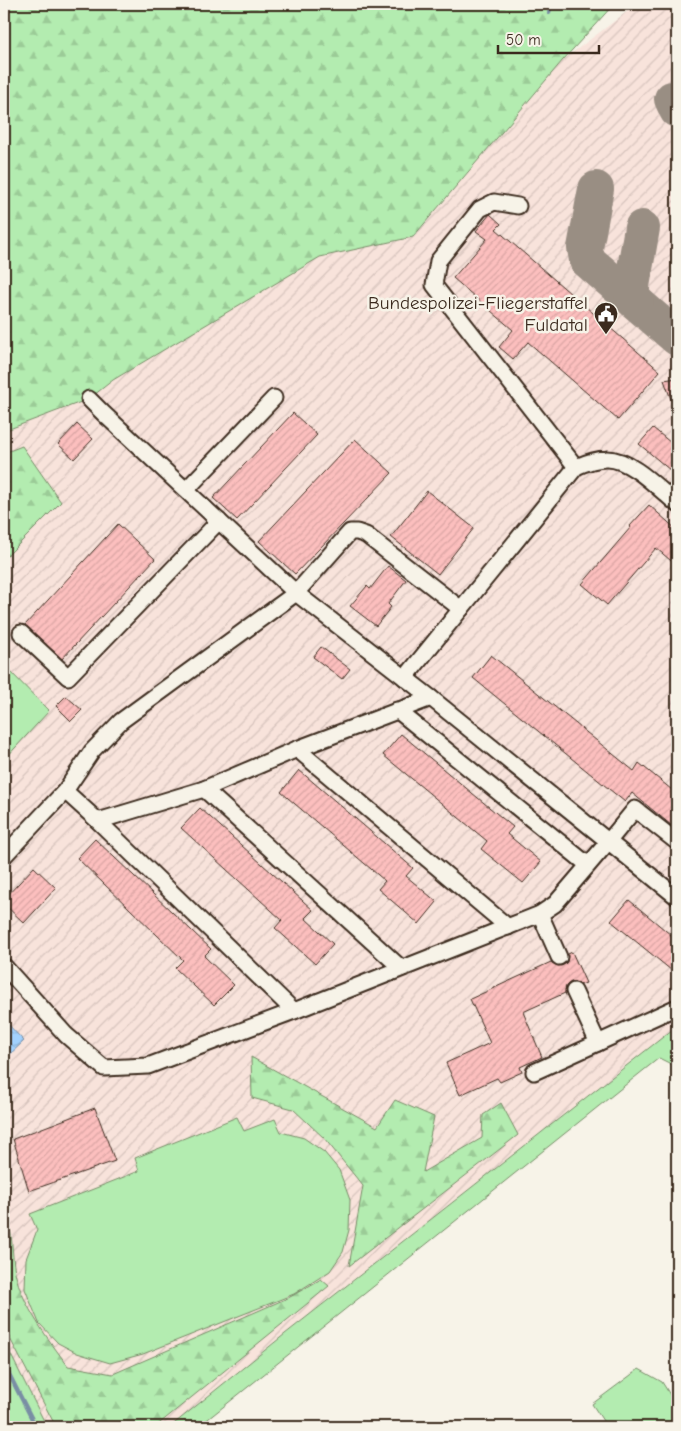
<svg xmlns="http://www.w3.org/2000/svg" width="681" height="1431" font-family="'Comic Neue',sans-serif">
  <defs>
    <pattern id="industrial-furrows" width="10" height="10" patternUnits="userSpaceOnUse" patternTransform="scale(1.25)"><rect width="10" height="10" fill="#f8e3db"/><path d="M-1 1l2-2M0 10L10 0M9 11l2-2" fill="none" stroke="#d6c3bc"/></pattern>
    <pattern id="forest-firs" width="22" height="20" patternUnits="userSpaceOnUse" patternTransform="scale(1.25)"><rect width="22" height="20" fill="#b3ecb0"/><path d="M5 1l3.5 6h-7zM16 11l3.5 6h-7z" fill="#9bcb97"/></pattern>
    <pattern id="water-waves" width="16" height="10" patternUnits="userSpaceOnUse" patternTransform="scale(1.25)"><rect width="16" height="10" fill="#a2d1fe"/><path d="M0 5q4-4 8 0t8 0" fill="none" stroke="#8cb4d9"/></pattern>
    <pattern id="building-hatch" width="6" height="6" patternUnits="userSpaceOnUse" patternTransform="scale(1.25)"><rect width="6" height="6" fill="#fcbfbe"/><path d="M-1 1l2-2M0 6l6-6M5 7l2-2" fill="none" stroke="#d9a4a3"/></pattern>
  </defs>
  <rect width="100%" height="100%" fill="#f7f3e8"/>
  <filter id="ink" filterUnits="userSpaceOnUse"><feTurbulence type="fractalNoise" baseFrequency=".02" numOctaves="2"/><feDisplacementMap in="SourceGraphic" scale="10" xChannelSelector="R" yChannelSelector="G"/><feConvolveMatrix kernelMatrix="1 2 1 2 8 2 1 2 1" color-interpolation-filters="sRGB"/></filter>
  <g filter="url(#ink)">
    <polygon fill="url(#industrial-furrows)" points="637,4 677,4 677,1026 282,1336 170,1427 47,1427 4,1341 4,431 89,399 113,380 316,257 413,237 563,60"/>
    <g fill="#b3ecb0" stroke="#778b67">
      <polygon points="4,665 49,711 4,760"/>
      <polygon points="677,1026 677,1067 659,1058 198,1427 170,1427 285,1334"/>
      <polygon points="237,1117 244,1131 275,1119 281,1132 304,1138 324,1152 339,1170 350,1200 349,1230 343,1252 330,1271 294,1294 143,1354 110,1363 77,1353 58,1343 39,1323 25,1289 26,1259 37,1230 30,1214 139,1171 135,1158"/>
      <polygon points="4,1341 47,1427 15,1427 4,1404"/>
      <polygon points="639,1369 662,1382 677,1406 677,1427 607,1427 592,1404"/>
    </g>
    <g fill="url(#forest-firs)" stroke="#778b67">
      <polygon points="4,4 614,4 563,60 413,237 320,257 113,380 89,399 4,431"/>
      <polygon points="22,446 61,502 4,559 4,453"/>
      <polygon points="251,1057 377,1127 395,1100 434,1117 423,1172 482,1138 483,1115 501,1103 518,1135 349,1266 363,1186 324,1138 293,1109 252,1098"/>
      <path d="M4 1212C14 1230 11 1252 15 1272 22 1305 48 1339 68 1366L113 1374 290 1297 321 1279 329 1286 155 1427H56L4 1327Z"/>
    </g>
    <polygon fill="url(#water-waves)" stroke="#798ea4" points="4,1020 24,1041 7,1057 4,1054"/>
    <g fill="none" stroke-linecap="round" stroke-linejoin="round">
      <g stroke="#798ea4" stroke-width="4">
        <polyline points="549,13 551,4"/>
        <polyline points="4,1364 36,1427"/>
      </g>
      <g stroke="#998e83" stroke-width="36">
        <polyline points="672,99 677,110"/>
        <polyline points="596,189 585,248 587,260 677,338"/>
        <polyline points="636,302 632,296 632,286 642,228"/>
      </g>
    </g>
    <g fill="url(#building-hatch)" stroke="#3b2a1e">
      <polygon points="490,214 501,224 496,229 660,371 618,420 528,342 513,359 499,347 513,330 453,278 487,239 476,231"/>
      <polygon points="677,378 677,413 676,413 664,380"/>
      <polygon points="293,413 317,435 237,520 213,498"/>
      <polygon points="77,424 93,439 74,459 58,444"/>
      <polygon points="653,428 677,448 677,476 639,444"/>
      <polygon points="355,439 392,473 295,574 259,541"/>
      <polygon points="427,491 474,528 438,574 391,537"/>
      <polygon points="649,505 677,530 677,566 656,548 607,605 582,584 631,527 630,526"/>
      <polygon points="118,524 155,559 62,659 25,625"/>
      <polygon points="388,566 406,580 388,604 391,607 376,626 350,606 367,586 370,589"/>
      <polygon points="321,647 350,669 342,679 313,657"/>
      <polygon points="491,655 634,771 639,763 677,794 677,830 632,793 625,802 473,678"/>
      <polygon points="66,696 82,710 71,721 56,706"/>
      <polygon points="401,734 513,827 507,834 541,862 523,883 481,849 487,841 383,755"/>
      <polygon points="299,770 413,868 406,876 437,902 419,924 378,889 385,881 281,792"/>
      <polygon points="200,808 313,910 305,918 333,944 315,964 275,928 282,920 181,828"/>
      <polygon points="95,839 211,949 204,956 234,985 214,1005 175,968 183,960 77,858"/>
      <polygon points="34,867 56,888 24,923 4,904 4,899"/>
      <polygon points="629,900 677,940 677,975 611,921"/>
      <polygon points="572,952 586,983 581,985 575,982 571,982 566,986 565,993 523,1012 542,1057 520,1067 522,1072 500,1082 497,1078 460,1095 446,1063 490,1043 470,999 551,962 558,966 563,965 567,962 568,954"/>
      <polygon points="95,1108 115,1161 29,1191 13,1139"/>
    </g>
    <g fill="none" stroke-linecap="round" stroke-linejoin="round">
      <defs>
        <g id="minor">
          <polyline points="518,206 494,202 480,209 438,261 434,285 576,467"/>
          <polyline points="89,399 104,414 296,593 431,698 677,897"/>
          <polyline points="186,490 274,398"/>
          <polyline points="21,633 68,677 219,521"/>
          <path d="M405 678 576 467C585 463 595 459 606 459 630 458 659 489 677 504"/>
          <polyline points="397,710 588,865"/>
          <polyline points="297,749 508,927"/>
          <polyline points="204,789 401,968"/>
          <polyline points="65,791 98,821 294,1011"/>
          <polyline points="98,821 204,789 297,749 431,698"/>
          <polyline points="4,856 65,791 92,751 121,721 296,593 350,532 357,532 366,535 461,609"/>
          <polyline points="540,914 559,957"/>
          <polyline points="4,966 66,1035 104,1068 148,1066 294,1011 540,914 555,904 608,842 635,809 677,842"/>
          <polyline points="574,991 598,1043"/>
          <polyline points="534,1072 677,1007"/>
        </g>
      </defs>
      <use href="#minor" stroke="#3b2a1e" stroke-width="19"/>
      <use href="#minor" stroke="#f7f3e8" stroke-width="15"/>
    </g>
  </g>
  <defs>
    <symbol id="civic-pin" viewBox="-11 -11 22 30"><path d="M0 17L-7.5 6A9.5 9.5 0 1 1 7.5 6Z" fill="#3b2a1e" stroke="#f7f3e8"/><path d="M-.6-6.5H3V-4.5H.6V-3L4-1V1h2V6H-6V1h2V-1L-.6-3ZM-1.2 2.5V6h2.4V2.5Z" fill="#fff"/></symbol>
  </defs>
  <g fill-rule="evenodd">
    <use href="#civic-pin" x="592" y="300" width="28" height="38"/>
  </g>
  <g text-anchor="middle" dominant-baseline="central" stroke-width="5" stroke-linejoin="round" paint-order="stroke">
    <g font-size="19" fill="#3b2a1e" stroke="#f7f3e8" text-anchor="end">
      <text x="588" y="303">Bundespolizei-Fliegerstaffel<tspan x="588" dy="22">Fuldatal</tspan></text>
    </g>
  </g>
  <rect width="681" height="1431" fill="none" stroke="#f7f3e8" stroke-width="20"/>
  <rect x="10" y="10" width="661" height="1411" fill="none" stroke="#3b2a1e" stroke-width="2" filter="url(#ink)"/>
  <path d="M498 45v8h101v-8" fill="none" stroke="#3b2a1e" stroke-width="2.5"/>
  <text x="506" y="45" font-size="15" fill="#3b2a1e" stroke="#f7f3e8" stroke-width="4" paint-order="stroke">50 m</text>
</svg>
